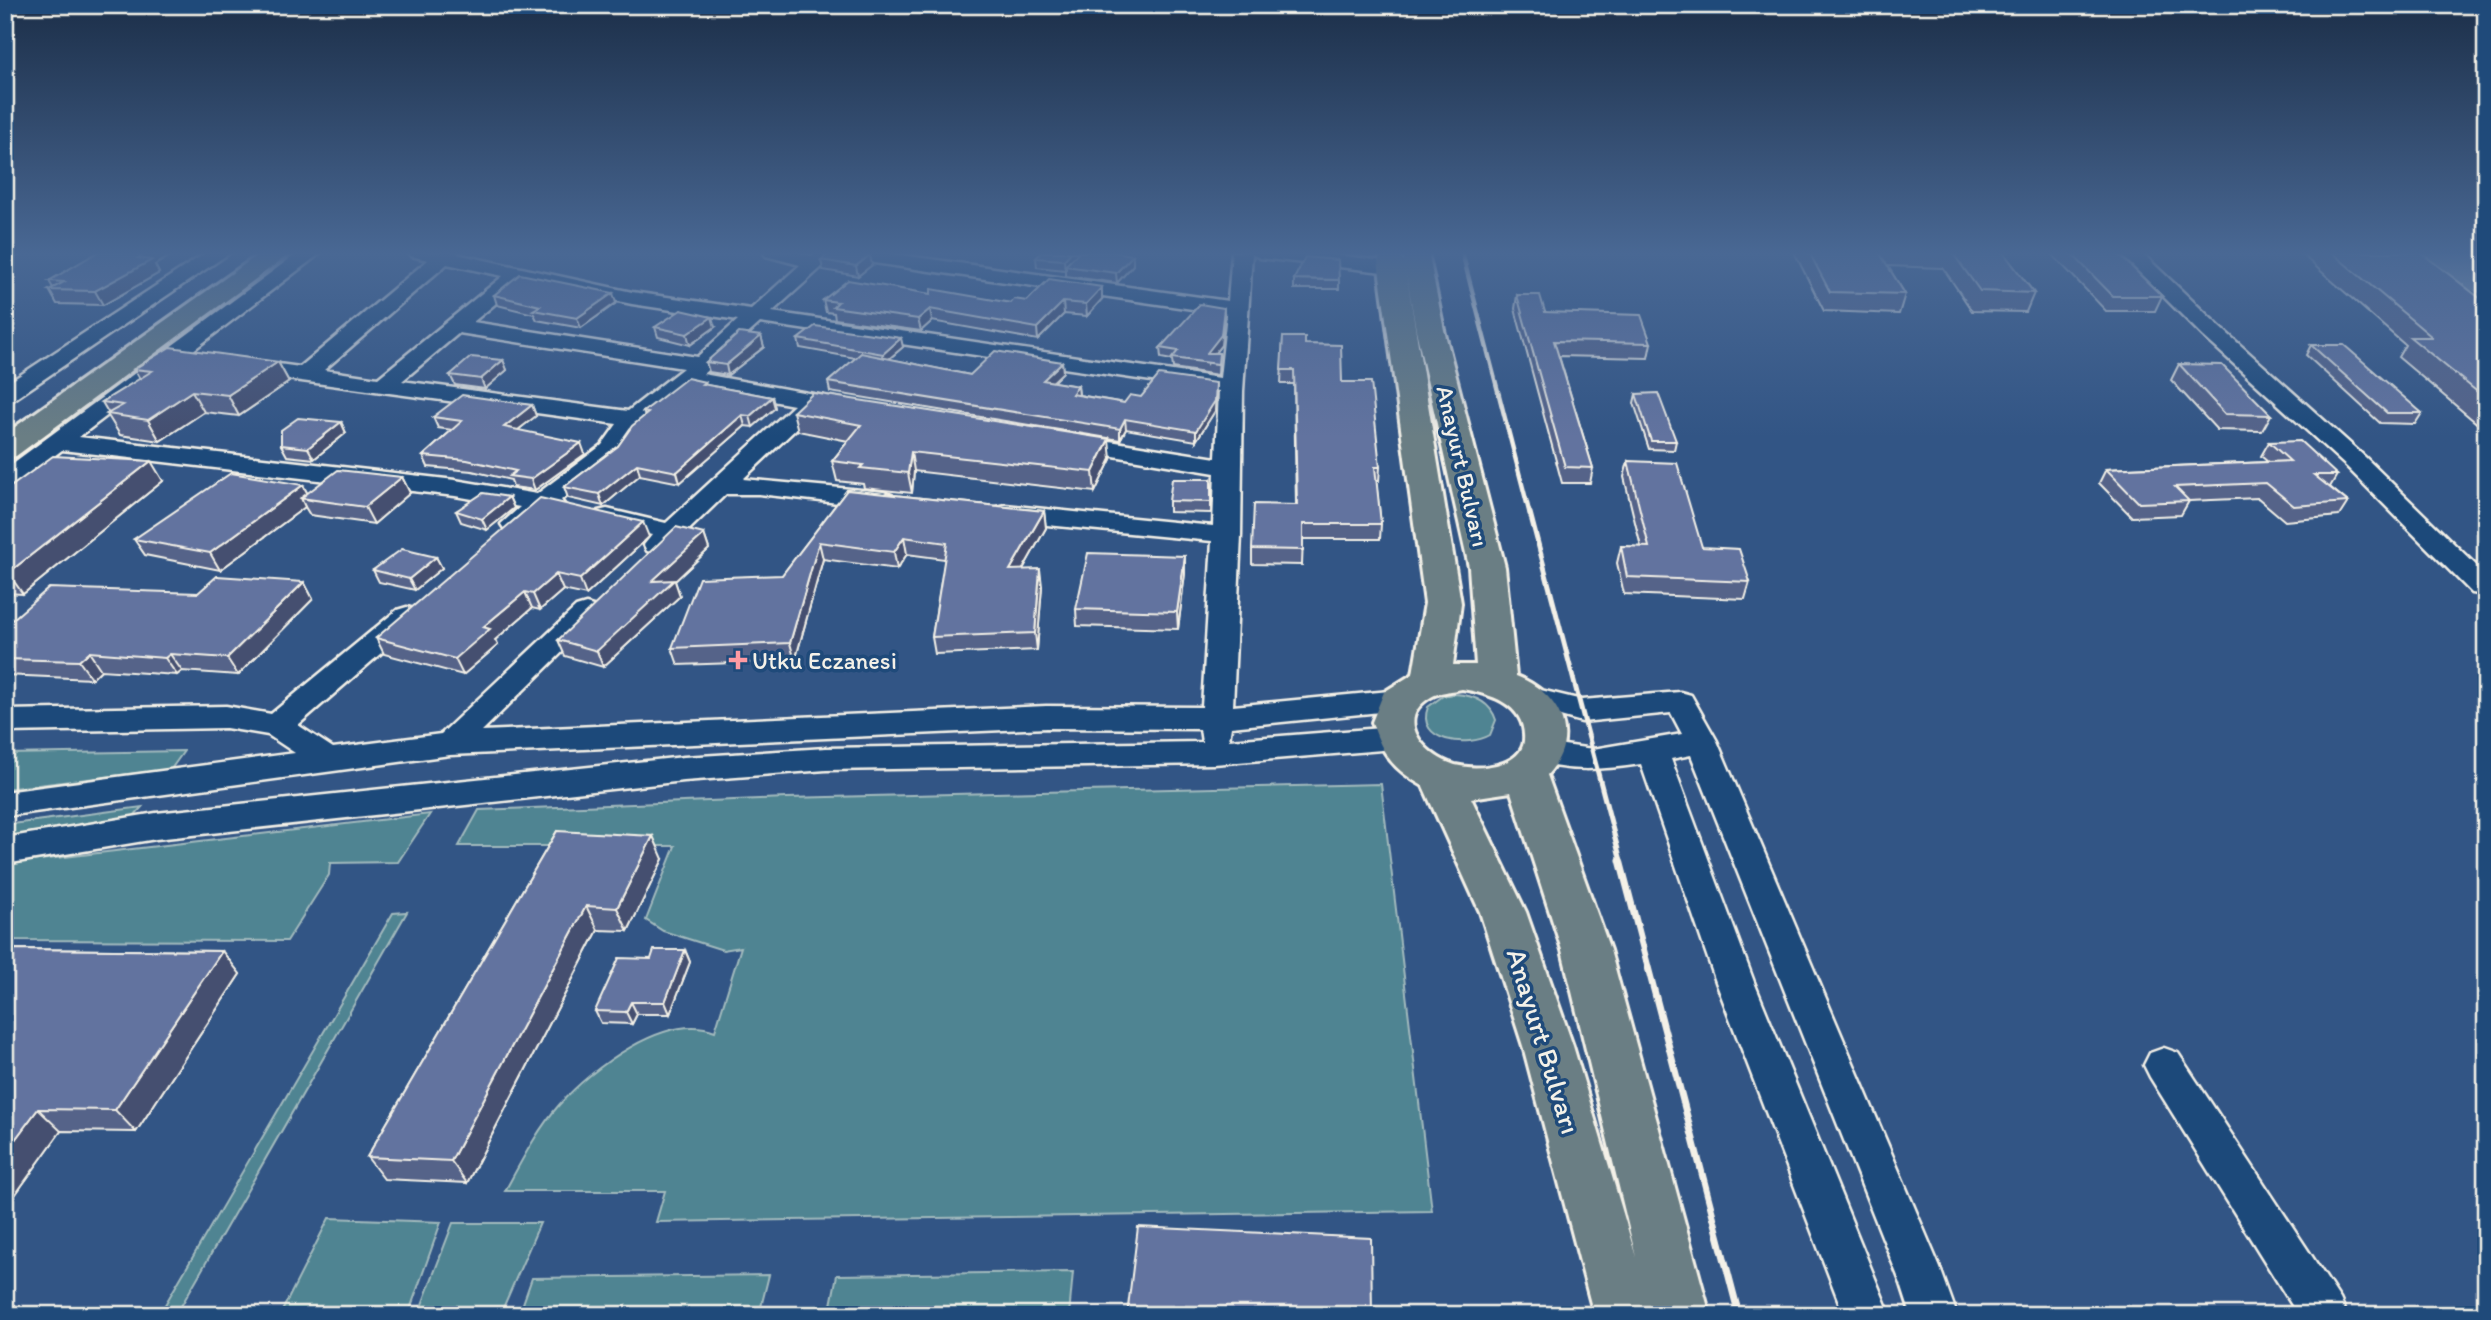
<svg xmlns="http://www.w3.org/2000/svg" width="2491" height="1320" font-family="Itim,sans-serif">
  <rect width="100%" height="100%" fill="#325585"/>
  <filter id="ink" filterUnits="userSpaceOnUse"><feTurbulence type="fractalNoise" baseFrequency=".0143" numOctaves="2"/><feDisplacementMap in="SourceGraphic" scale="14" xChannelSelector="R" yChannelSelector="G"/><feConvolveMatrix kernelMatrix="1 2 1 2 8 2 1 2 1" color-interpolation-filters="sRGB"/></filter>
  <g filter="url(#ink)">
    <polygon fill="#44618f" points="2372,252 2486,252 2486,336"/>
    <g fill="#508492" stroke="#a2babd" stroke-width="2">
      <path d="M1454 694C1473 695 1490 701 1496 720L1490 735C1468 748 1415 742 1428 707L1443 696Z"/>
      <polygon points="184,751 171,769 5,789 5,754"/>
      <path d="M1381 784 1432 1211 656 1222 665 1191H505C521 1162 537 1130 559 1105 591 1069 665 1012 715 1031L741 947 723 950 663 931 646 920 675 846H459L479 810 787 798Z"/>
      <polygon points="142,807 132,818 5,842 5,825"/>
      <polygon points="430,814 398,862 330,863 329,875 287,941 5,940 5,864"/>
      <polygon points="407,912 176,1315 159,1315 393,913"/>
      <polygon points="329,1218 441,1222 408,1315 280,1315"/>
      <polygon points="453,1223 540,1223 500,1315 418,1315"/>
      <polygon points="1073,1272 1069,1315 829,1315 837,1275"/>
      <polygon points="769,1275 759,1315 519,1315 532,1278"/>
    </g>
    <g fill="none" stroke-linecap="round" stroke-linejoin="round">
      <path fill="#93a3b6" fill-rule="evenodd" d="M2422 252H2479L2486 257V295C2462 289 2436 273 2422 252Z"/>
      <defs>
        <g id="minor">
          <polygon points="5,252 22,252 5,262"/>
          <polygon points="207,252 231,252 13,400 5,402 5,385"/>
          <path d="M299 252H322L79 437 455 480 537 494 602 445 617 424 242 373 234 371 231 366 234 361 242 359 300 367 428 260 411 256 408 252H459L457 254 632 292 751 309 800 265 766 256 763 252H797L811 256 815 252H880L1228 301 1232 252H1314L1399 263 1402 267 1399 271 1392 273 1260 258 1252 254 1243 391 1241 535 1233 706 1400 690 1411 693 1415 700 1411 707 1400 710 1231 727 1229 740 1394 727 1405 730 1410 738 1405 746 1394 749 1214 764 826 770 684 781 156 839 5 864V838L156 813 684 757 826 748 1202 742 1200 729 1046 728 450 755 5 816V792L295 753 268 735 226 728 5 732V710L226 706 271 714 397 610 407 607 417 610 421 616 417 622 298 725 333 748 441 734 576 607 586 604 596 607 600 613 596 619 482 731 1046 706 1202 707 1212 541 1005 521 996 519 992 513 996 507 1005 505 1213 526 1215 473 1072 449 1063 447 1060 442 1063 437 1072 435 1216 458 1219 391 760 323 703 374 847 400 855 402 859 407 855 412 847 414 817 409 743 479 883 492 892 495 896 500 892 505 883 508 759 494H726L667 551 657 553 647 551 644 545 652 535 598 523 594 517 598 511 607 509 666 523 794 405 689 386 641 424 620 455 561 500 564 504 560 509C556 510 552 510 548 511 530 517 527 535 505 530L501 524 520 507 455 496 62 450 14 486 5 489V469ZM833 257 1227 314 1220 378 772 312ZM447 264 503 276 378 378 324 370ZM523 281 632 304 738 320 697 357 473 322ZM459 333 683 368 628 411 402 381Z"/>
          <polygon points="2119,252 2141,252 2219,326 2365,457 2486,575 2486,595 2472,593 2347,467 2203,336"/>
          <path d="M1524 686 1582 700 1680 692 1691 695 1717 741 1940 1268 1957 1315H1911L1901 1284 1691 755 1671 759 1754 982 1890 1315H1844L1716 982 1641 764C1601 770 1570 772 1531 761L1526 753 1531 745 1542 742 1593 749 1682 734 1671 713 1582 722 1513 703 1509 696 1513 689Z"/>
          <polygon points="2164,1048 2178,1053 2340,1299 2347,1315 2298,1315 2150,1077 2144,1065 2150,1053"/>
        </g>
        <path id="major" d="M1402 252H1428L1444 330 1505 567 1516 676C1560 693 1582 737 1547 775L1610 950 1710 1315H1594L1523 1046 1480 912 1423 786C1393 769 1382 754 1372 722L1384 692 1413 674 1425 603 1378 261 1382 256 1391 253 1400 256 1404 261ZM1406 272 1416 330 1469 567 1476 665H1453L1461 603ZM1462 689C1492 694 1527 705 1524 741 1523 752 1513 760 1503 763 1488 768 1471 769 1455 765 1424 756 1393 719 1431 697 1439 692 1452 691 1462 689ZM1511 792 1562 950 1636 1257 1573 1046 1526 912 1471 798Z"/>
        <polygon id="highway" points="262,252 292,252 16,456 5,458 5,434"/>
      </defs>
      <use href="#minor" stroke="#f4f1e8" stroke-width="5"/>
      <use href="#major" stroke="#f4f1e8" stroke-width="6"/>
      <use href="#highway" stroke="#f4f1e8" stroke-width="6"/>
      <use href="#minor" fill="#1f4a7a" fill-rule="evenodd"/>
      <use href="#major" fill="#6b7e84" fill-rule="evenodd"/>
      <use href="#highway" fill="#6b7e84" fill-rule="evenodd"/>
      <polyline stroke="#f4f1e8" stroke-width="4.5" points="1462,252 1530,515"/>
      <polyline stroke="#f4f1e8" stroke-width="5" points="1530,513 1621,861"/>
      <polyline stroke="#f4f1e8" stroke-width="7" points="1620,860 1739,1315"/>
    </g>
    <g fill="#546389" stroke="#f4f1e8" stroke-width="2">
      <polygon points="98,252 177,252 155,265 159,273 103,305 57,304 49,290 53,288 49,281"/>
      <polygon points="1794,252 2003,252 2034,293 2026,312 1972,311 1943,268 1888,266 1905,294 1899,314 1824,311"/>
      <polygon points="2050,252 2116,252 2162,296 2155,311 2106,311"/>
      <polygon points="2299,252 2420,252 2486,303 2486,431 2398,357 2405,345"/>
      <polygon points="1133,255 1133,265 1117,283 1066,276 1066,269 1065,270 1037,267 1036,258"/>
      <polygon points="821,260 872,265 858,276 823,270"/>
      <polygon points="1294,279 1339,280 1339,289 1294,289"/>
      <polygon points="931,294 1011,303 1102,299 1087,316 1064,314 1038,340 932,321 921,331 835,319 834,313 826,312 823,300"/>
      <polygon points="494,295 616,303 581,328 537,320 534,314 497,305"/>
      <polygon points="1517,295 1545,312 1651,343 1648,358 1559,356 1593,468 1590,483 1562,483 1515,309"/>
      <polygon points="1224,308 1224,318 1221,345 1215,353 1219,353 1218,375 1173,368 1172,360 1161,358 1160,348"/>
      <polygon points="655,327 715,327 690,345 658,337"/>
      <polygon points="761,336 764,347 728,375 709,372 706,362"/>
      <polygon points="1283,337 1305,344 1342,382 1380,467 1379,481 1376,481 1381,524 1380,539 1303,539 1302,565 1252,564 1252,549 1296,505 1294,384 1281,384"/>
      <polygon points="798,339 903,347 889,359 970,375 1062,362 1063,372 1053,382 1078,386 1079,395 1124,403 1141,397 1216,393 1215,411 1196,441 1126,429 1120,440 830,392 828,382 856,358 800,348"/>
      <polygon points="2311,345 2422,413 2415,424 2380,423 2306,355"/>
      <polygon points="503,360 507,370 485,389 455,385 450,375"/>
      <polygon points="278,362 289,382 239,416 204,412 160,441 120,435 107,414 109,414 102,402 140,379 134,369"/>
      <polygon points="2179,364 2271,415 2262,431 2217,430 2171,380"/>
      <polygon points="705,382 706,385 772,397 775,408 753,427 745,426 680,483 640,475 603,506 568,498 564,487 618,446 645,416 643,412"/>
      <polygon points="1636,394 1676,441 1674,450 1649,449 1634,403"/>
      <polygon points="532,405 536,416 518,430 585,454 535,490 513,487 511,480 472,471 428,467 423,456 452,430 438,428 433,417"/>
      <polygon points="793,412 1111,459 1095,492 914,471 912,493 864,488 863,484 837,481 832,461 848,441 798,431"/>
      <polygon points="341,422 346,433 314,459 287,456 281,445"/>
      <polygon points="2269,442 2337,475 2330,487 2348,502 2339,516 2285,521 2258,498 2189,501 2181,515 2132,517 2099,483 2106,469 2268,462 2261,456"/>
      <polygon points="1628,461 1702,547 1750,582 1745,599 1624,594 1617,563 1621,546 1641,547 1624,477"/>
      <polygon points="402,477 410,493 374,524 310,515 305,507 220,570 145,555 134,539 303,485 307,493"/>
      <polygon points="1211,479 1211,513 1169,512 1169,501"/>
      <polygon points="163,481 23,594 5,593 5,491"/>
      <polygon points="847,490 1044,511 1046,528 1023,569 1042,586 1037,650 935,654 932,637 945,559 907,554 897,569 823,559 795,661 678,665 672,648 782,575"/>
      <polygon points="509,497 514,508 487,530 461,522 456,511"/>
      <polygon points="704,534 709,549 675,581 680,596 603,667 565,656 558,640"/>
      <polygon points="649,537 586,595 563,590 540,610 532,608 495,640 498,645 463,675 384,654 376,638"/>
      <polygon points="1185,556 1185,573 1178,629 1077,626 1076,609"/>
      <polygon points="436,557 442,568 415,590 379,582 373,570"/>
      <polygon points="304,582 313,599 238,675 182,671 177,675 101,670 92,679 5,675 5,626 198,593"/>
      <polygon points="557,831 663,859 628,931 598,930 467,1183 384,1179 367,1157"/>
      <polygon points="5,949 222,951 240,974 136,1132 61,1131 5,1209"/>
      <polygon points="685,950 690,962 670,1014 637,1014 632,1024 601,1023 595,1011 651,959"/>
    </g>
    <g fill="#45506f" stroke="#f4f1e8" stroke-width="2">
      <polygon points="148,252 177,252 155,265 159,273 103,305 95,291 138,258"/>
      <polygon points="1071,252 1080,252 1065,266 1065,270 1064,260"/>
      <polygon points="870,255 872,265 858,276 856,266"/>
      <polygon points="1133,255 1133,265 1117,283 1116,273"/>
      <polygon points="1102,287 1102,299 1087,316 1086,304"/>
      <polygon points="613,293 616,303 581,328 577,318"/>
      <polygon points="1063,302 1064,314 1038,340 1037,328"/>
      <polygon points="1224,308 1224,318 1221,345 1207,363 1207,353"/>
      <polygon points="930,309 932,321 921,331 918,319"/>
      <polygon points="712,317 715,327 690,345 687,334"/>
      <polygon points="761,336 764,347 728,375 726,365"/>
      <polygon points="901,338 903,347 884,363 883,354"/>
      <polygon points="503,360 507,370 485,389 481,379"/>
      <polygon points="278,362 289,382 239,416 228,395"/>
      <polygon points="1062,362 1063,372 1044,390 1043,380"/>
      <polygon points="1216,383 1215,411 1196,441 1196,431"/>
      <polygon points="1078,386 1079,396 1072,394"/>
      <polygon points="192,391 204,412 160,441 148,420"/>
      <polygon points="772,397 775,408 753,427 750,416"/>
      <polygon points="532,405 536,416 509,437 504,427"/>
      <polygon points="742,415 745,426 680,483 677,472"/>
      <polygon points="1125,419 1126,429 1120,440 1120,429"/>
      <polygon points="341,422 346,433 314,459 308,448"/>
      <polygon points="1109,439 1111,459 1095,492 1093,472"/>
      <polygon points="581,443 585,454 535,490 531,479"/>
      <polygon points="911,452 914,471 912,493 908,473"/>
      <polygon points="151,461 163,481 23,594 8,573"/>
      <polygon points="637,464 640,475 603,506 599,494"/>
      <polygon points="402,477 410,493 374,524 365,507"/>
      <polygon points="303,485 311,500 301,498 305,507 220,570 210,553"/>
      <polygon points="509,497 514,508 487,530 482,519"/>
      <polygon points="1044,511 1046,528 1013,587 1010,570"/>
      <polygon points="643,522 649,537 586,595 580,579"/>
      <polygon points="704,534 709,549 675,581 680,596 603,667 597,651 652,581"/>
      <polygon points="904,537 907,554 897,569 894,552"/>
      <polygon points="819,542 823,559 795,661 790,643"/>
      <polygon points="1185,556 1185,573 1178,629 1177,612"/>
      <polygon points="436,557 442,568 415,590 409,579"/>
      <polygon points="1040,569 1042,586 1037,650 1035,633"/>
      <polygon points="556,574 563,590 540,610 533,594"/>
      <polygon points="304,582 313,599 238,675 227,658"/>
      <polygon points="525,592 532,608 495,640 498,645 463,675 455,659 483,627"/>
      <polygon points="89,652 101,670 92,679 79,661"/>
      <polygon points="170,654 182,671 177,675 165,658"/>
      <polygon points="653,836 663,859 628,931 617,908"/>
      <polygon points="586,906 598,930 467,1183 451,1161"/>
      <polygon points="685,950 690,962 670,1014 665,1002"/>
      <polygon points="222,951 240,974 136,1132 115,1110"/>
      <polygon points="631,1002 637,1014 632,1024 626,1012"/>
      <polygon points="38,1109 61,1131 5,1209 5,1153"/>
      <polygon points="5,1297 16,1306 10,1315 5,1315"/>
    </g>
    <g fill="#62739f" stroke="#f4f1e8" stroke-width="2">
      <polygon points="98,252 148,252 138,258 152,260 95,291 49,290 64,282 49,281"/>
      <polygon points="830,252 847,252 870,255 856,266 821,260"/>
      <polygon points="1041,252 1071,252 1064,260 1036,258"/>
      <polygon points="1079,252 1114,252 1133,255 1116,273 1065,266"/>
      <polygon points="1809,252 1879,252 1905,294 1830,292"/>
      <polygon points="1952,252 2003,252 2034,293 1980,291"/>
      <polygon points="2070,252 2116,252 2162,296 2113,296"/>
      <polygon points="2331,252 2420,252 2486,303 2486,399 2410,337 2432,337"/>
      <polygon points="1305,257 1338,260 1339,280 1294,279"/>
      <polygon points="520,274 613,293 577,318 533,310 540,306 494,295"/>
      <polygon points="1049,279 1102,287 1086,304 1063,302 1037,328 930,309 918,319 833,307 838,302 823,300 848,280 931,294 931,289 1011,303 1014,299 1027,301"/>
      <polygon points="1517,295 1540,295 1545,312 1641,315 1651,343 1554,341 1593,468 1565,467"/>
      <polygon points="1200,304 1224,308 1221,335 1207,353 1219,353 1218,364 1172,358 1178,351 1160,348"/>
      <polygon points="681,310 712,317 687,334 655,327"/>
      <polygon points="815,326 901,338 883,354 798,339"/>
      <polygon points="739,333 761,336 726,365 706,362"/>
      <polygon points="1283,337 1305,337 1305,344 1341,345 1342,382 1371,382 1380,467 1375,467 1381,524 1303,524 1303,550 1252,549 1254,504 1297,505 1294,370 1281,370"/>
      <polygon points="2311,345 2344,345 2422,413 2387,413"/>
      <polygon points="170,347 278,362 228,395 192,391 148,420 107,414 123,405 102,402 152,371 134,369"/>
      <polygon points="995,351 1062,362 1043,380 1078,386 1072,394 1124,403 1130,395 1141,397 1159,375 1216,383 1215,401 1196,431 1125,419 1120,429 828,382 861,353 970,375"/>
      <polygon points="471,357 503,360 481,379 450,375"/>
      <polygon points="2179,364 2222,365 2271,415 2225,414"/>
      <polygon points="687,378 705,382 702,384 772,397 750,416 742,415 677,472 637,464 599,494 564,487 618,446 632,426 648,413 643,412"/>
      <polygon points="813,393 1109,439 1093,472 911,452 908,473 860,468 863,465 832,461 861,425 793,412"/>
      <polygon points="1658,393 1676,441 1651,441 1636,394"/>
      <polygon points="462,395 532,405 504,427 581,443 531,479 509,476 516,471 467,460 423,456 462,421 433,417"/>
      <polygon points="298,418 341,422 308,448 281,445 281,430"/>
      <polygon points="2300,441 2337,475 2314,475 2348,502 2294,506 2266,483 2175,487 2189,501 2139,503 2106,469 2290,461 2269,442"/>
      <polygon points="53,456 151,461 8,573 5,573 5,491"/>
      <polygon points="1628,461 1677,463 1702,547 1739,549 1750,582 1627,577 1621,546 1649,547"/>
      <polygon points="338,470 402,477 365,507 301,498"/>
      <polygon points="231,473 303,485 210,553 134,539"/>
      <polygon points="1172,479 1211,479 1211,502 1169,501"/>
      <polygon points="847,490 1044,511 1010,570 1040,569 1035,633 932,637 947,543 904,537 894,552 819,542 790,643 672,648 699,578 782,575"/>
      <polygon points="483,493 509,497 482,519 456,511"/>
      <polygon points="540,498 643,522 580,579 556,574 533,594 525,592 483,627 490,629 455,659 376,638"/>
      <polygon points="676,527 704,534 652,581 674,580 597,651 558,640"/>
      <polygon points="402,549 436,557 409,579 373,570"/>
      <polygon points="1088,553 1185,556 1177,612 1076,609"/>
      <polygon points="217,576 304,582 227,658 170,654 165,658 89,652 79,661 5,659 5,626 49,588 198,593"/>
      <polygon points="557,831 653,836 617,908 586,906 451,1161 367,1157"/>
      <polygon points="5,949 222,951 115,1110 38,1109 5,1153"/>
      <polygon points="654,950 685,950 665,1002 631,1002 626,1012 595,1011 619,958 651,959"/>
      <polygon points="1138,1227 1371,1238 1372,1315 1127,1315"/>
    </g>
  </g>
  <linearGradient id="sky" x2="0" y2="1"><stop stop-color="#1c2f49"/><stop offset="0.58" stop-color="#496894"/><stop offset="1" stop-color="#496894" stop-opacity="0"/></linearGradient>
  <rect width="2491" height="437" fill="url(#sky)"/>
  <path fill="#ff9aa2" stroke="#1f4a7a" stroke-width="2.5" d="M734.5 649.5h7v7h7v7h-7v7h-7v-7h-7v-7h7z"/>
  <g text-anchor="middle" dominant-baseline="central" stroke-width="7" stroke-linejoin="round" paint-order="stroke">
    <g font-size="24" fill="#f4f1e8" stroke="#1f4a7a">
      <text transform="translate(1463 466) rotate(77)">Anayurt Bulvarı</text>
    </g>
    <g font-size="24" fill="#f4f1e8" stroke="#1f4a7a" text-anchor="start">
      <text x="752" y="660">Utku Eczanesi</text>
    </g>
    <g font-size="28" fill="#f4f1e8" stroke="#1f4a7a">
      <text transform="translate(1544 1041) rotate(73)">Anayurt Bulvarı</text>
    </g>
  </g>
  <rect width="2491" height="1320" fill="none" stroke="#1f4a7a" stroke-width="28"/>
  <rect x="14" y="14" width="2463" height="1292" fill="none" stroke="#f4f1e8" stroke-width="2.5" filter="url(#ink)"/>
</svg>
